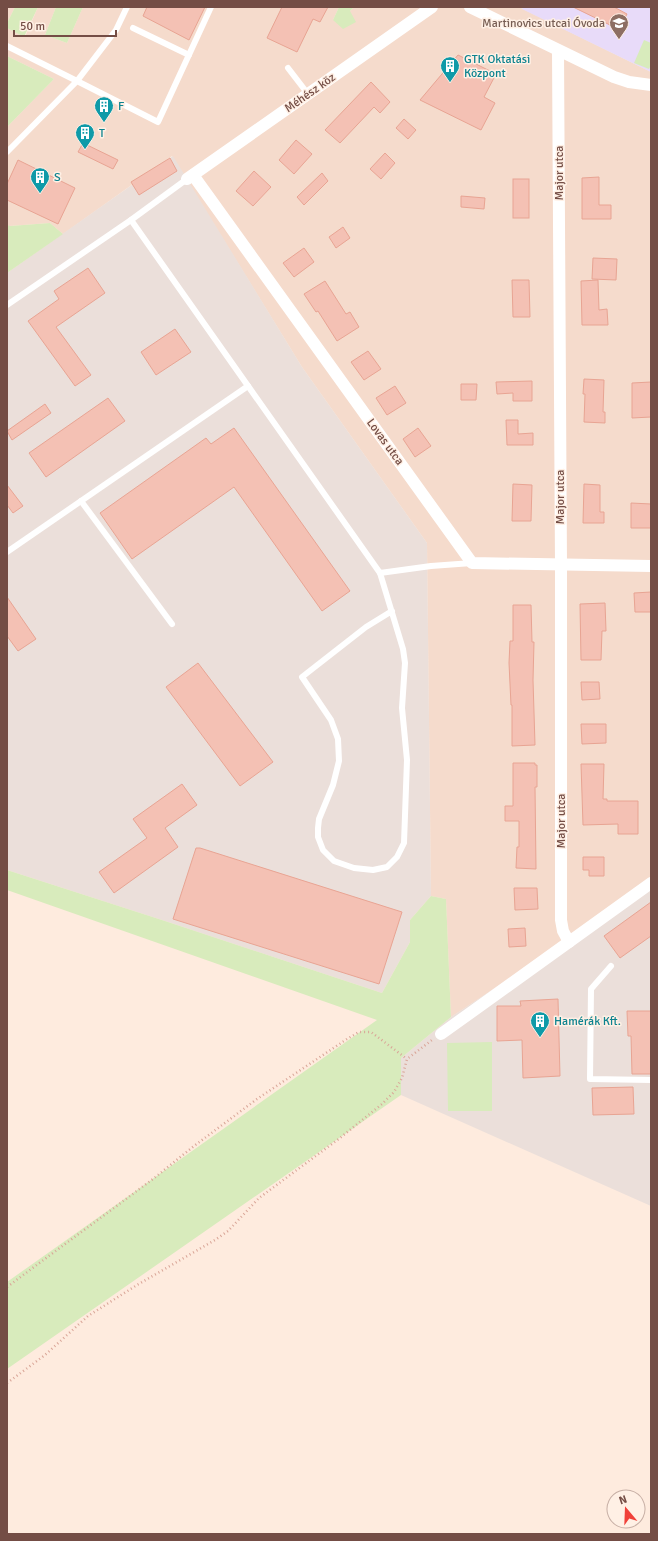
<svg xmlns="http://www.w3.org/2000/svg" width="658" height="1541" font-family="Signika,sans-serif">
  <rect width="100%" height="100%" fill="#feebde"/>
  <g fill="#f5dbcc">
    <polygon points="7,7 15,7 7,23"/>
    <polygon points="38,7 56,7 45,35 67,43 83,7 339,7 333,20 350,11 354,7 519,7 651,72 651,885 451,1017 446,899 431,896 427,543 302,367 172,156 63,234 50,223 9,226 7,225 7,127 54,79 7,56 7,28 25,37"/>
  </g>
  <g fill="#ebdfda">
    <polygon points="173,156 302,367 427,543 431,896 410,920 410,942 382,993 165,921 7,870 7,273"/>
    <polygon points="651,885 651,1206 401,1095 401,1058 451,1017"/>
  </g>
  <polygon fill="#e8dbf9" points="523,7 651,7 651,72 522,9"/>
  <g fill="#d8ebbc">
    <polygon points="15,7 38,7 24,37 7,28 7,23"/>
    <polygon points="56,7 83,7 67,43 45,35"/>
    <polygon points="339,7 354,7 350,11 356,22 343,29 333,20"/>
    <polygon points="644,40 651,43 651,65 649,69 634,63"/>
    <polygon points="7,56 54,79 7,127"/>
    <polygon points="50,223 63,234 7,273 7,225 10,226"/>
    <polygon points="7,870 165,921 382,993 410,942 410,920 431,896 446,899 451,1017 401,1058 401,1095 7,1369 7,1282 377,1020 7,890"/>
    <polygon points="492,1042 492,1111 448,1111 447,1043"/>
  </g>
  <g fill="#f4c1b4" stroke="#e8a493">
    <polygon points="147,7 205,7 189,40 143,16"/>
    <polygon points="282,7 328,7 320,22 313,19 297,52 267,38"/>
    <polygon points="573,7 614,7 627,14 621,26 612,21 610,25"/>
    <polygon points="458,55 496,74 484,97 495,103 481,130 420,100"/>
    <polygon points="371,82 390,102 380,113 374,107 340,143 325,130"/>
    <polygon points="404,119 416,130 408,139 396,128"/>
    <polygon points="296,140 312,154 294,174 279,160"/>
    <polygon points="83,143 118,160 113,169 78,152"/>
    <polygon points="385,153 395,163 381,179 370,169"/>
    <polygon points="170,158 177,171 139,195 131,182"/>
    <polygon points="18,160 75,188 58,224 7,200 7,184"/>
    <polygon points="254,171 271,187 253,206 236,191"/>
    <polygon points="322,173 328,181 304,205 297,197"/>
    <polygon points="599,177 599,205 611,205 611,219 582,219 582,178"/>
    <rect x="513" y="179" width="16" height="39"/>
    <polygon points="461,196 485,198 484,209 461,207"/>
    <polygon points="343,227 350,238 336,248 329,237"/>
    <polygon points="304,248 314,262 294,277 283,263"/>
    <polygon points="593,258 617,259 616,280 592,279"/>
    <polygon points="88,268 105,293 56,327 91,375 75,386 28,321 59,299 54,291"/>
    <polygon points="512,280 529,280 530,317 513,317"/>
    <polygon points="598,280 599,310 607,309 608,325 582,325 581,281"/>
    <polygon points="325,281 346,314 350,312 359,327 337,341 318,311 316,312 304,294"/>
    <polygon points="175,329 191,352 156,375 141,352"/>
    <polygon points="368,351 381,369 364,380 351,362"/>
    <polygon points="584,379 604,380 603,412 605,412 605,423 584,422 585,394 583,394"/>
    <polygon points="532,381 532,401 513,401 513,393 497,394 496,382"/>
    <polygon points="651,382 651,417 632,418 632,383"/>
    <polygon points="461,384 477,384 476,400 461,400"/>
    <polygon points="395,386 406,403 387,415 376,398"/>
    <polygon points="108,398 125,421 46,477 29,453"/>
    <polygon points="45,404 51,413 12,440 7,431"/>
    <polygon points="506,420 518,420 518,434 533,433 533,445 507,445"/>
    <polygon points="234,428 350,591 322,611 234,487 132,559 100,513 206,438 211,444"/>
    <polygon points="418,428 431,446 415,457 403,439"/>
    <polygon points="513,484 532,485 531,521 512,521"/>
    <polygon points="584,484 600,485 600,512 604,512 604,523 583,523"/>
    <polygon points="7,485 23,506 13,513 7,505"/>
    <polygon points="631,503 651,504 651,528 631,528"/>
    <polygon points="651,592 651,612 635,612 634,593"/>
    <polygon points="7,597 36,639 18,651 7,636"/>
    <polygon points="605,603 606,631 602,631 601,660 581,660 580,604"/>
    <polygon points="513,605 531,605 532,642 534,642 533,680 535,745 512,746 512,705 511,705 509,663 510,641 513,641"/>
    <polygon points="198,663 273,762 240,786 166,687"/>
    <polygon points="581,682 599,682 600,699 582,700"/>
    <polygon points="581,724 606,724 606,743 582,744"/>
    <polygon points="513,763 535,763 535,765 537,765 537,787 535,787 536,869 516,868 517,847 519,847 519,821 505,821 505,806 513,806"/>
    <polygon points="581,764 604,764 603,799 607,799 607,801 638,801 638,834 618,834 618,824 583,825"/>
    <polygon points="182,784 197,805 165,828 178,847 114,893 99,872 147,838 133,819"/>
    <polygon points="196,848 200,848 402,912 379,984 173,919"/>
    <polygon points="583,857 604,857 604,876 589,876 589,870 583,870"/>
    <polygon points="514,888 537,888 538,909 515,910"/>
    <polygon points="651,902 651,936 620,958 604,936"/>
    <polygon points="525,928 526,946 509,947 508,929"/>
    <polygon points="558,999 560,1076 523,1078 522,1040 497,1041 497,1006 521,1006 520,1001"/>
    <polygon points="627,1011 651,1011 651,1074 632,1074 631,1036 628,1036"/>
    <polygon points="633,1087 634,1114 593,1115 592,1088"/>
  </g>
  <g fill="none" stroke-linecap="round" stroke-linejoin="round">
    <g stroke="#d9a597" stroke-width="2.5" stroke-dasharray="1 3" stroke-linecap="butt">
      <polyline points="7,1287 153,1179 194,1146 257,1099 347,1039 359,1032 371,1032 407,1059"/>
      <polyline points="7,1383 45,1355 88,1316 137,1285 215,1240 228,1231 259,1198 340,1138 382,1104 394,1092 402,1078 407,1059 432,1040"/>
    </g>
    <g stroke="#fff" stroke-width="6">
      <polyline points="133,28 189,55"/>
      <polyline points="7,46 77,81 116,30 127,7"/>
      <polyline points="288,68 308,94"/>
      <polyline points="7,152 77,81 158,122 211,7"/>
      <polyline points="131,220 380,573 431,566 472,563"/>
      <polyline points="7,305 131,220 187,179"/>
      <polyline points="81,501 172,624"/>
      <polyline points="7,552 248,386"/>
      <polyline points="380,573 403,649 405,663 402,708 407,760 404,843 397,857 387,867 373,870 354,868 334,861 323,850 318,837 318,828 319,819 333,785 339,761 338,739 331,720 302,677 366,627 392,611"/>
      <polyline points="611,966 591,989 590,1079 651,1080"/>
    </g>
    <g stroke="#fff" stroke-width="12">
      <polyline points="470,7 614,77 629,82 651,85"/>
      <polyline points="558,51 561,565 561,920 563,931 569,942"/>
      <polyline points="193,175 472,563 651,566"/>
      <polyline points="187,179 432,7"/>
      <polyline points="441,1034 651,883"/>
    </g>
  </g>
  <defs>
    <symbol id="school-pin" viewBox="-11 -11 22 30"><path d="M0 17L-7.5 6A9.5 9.5 0 1 1 7.5 6Z" fill="#8d6e63" stroke="#fff0e5"/><path d="M0-5L7-2L0 1L-7-2ZM-4 1L0 2.5L4 1V4Q0 6-4 4Z" fill="#fff"/></symbol>
    <symbol id="building-pin" viewBox="-11 -11 22 30"><path d="M0 17L-7.5 6A9.5 9.5 0 1 1 7.5 6Z" fill="#0f9aa8" stroke="#fff0e5"/><path d="M-4-6H4V6H1V3H-1V6H-4ZM-2.5-4.3h1.7v1.8h-1.7ZM.8-4.3h1.7v1.8H.8ZM-2.5-1h1.7V.8h-1.7ZM.8-1h1.7V.8H.8Z" fill="#fff"/></symbol>
  </defs>
  <g fill-rule="evenodd">
    <use href="#school-pin" x="608" y="12" width="22" height="30"/>
    <use href="#building-pin" x="439" y="55" width="22" height="30"/>
    <use href="#building-pin" x="93" y="95" width="22" height="30"/>
    <use href="#building-pin" x="74" y="122" width="22" height="30"/>
    <use href="#building-pin" x="29" y="166" width="22" height="30"/>
    <use href="#building-pin" x="529" y="1010" width="22" height="30"/>
  </g>
  <g text-anchor="middle" dominant-baseline="central" stroke-width="3" stroke-linejoin="round" paint-order="stroke">
    <g font-size="12" fill="#785e54" stroke="#fff0e5" text-anchor="end">
      <text x="605" y="23">Martinovics utcai Óvoda</text>
    </g>
    <g font-size="12" fill="#0d838f" stroke="#fff0e5" text-anchor="start">
      <text x="464" y="59">GTK Oktatási<tspan x="464" dy="14">Központ</tspan></text>
      <text x="118" y="106">F</text>
      <text x="99" y="133">T</text>
      <text x="54" y="177">S</text>
      <text x="554" y="1021">Hamérák Kft.</text>
    </g>
    <g font-size="12" fill="#744d45" stroke="#fff0e5">
      <text transform="translate(310 93) rotate(-35)">Méhész köz</text>
      <text transform="translate(559 173) rotate(-90)">Major utca</text>
      <text transform="translate(385 442) rotate(54)">Lovas utca</text>
      <text transform="translate(560 497) rotate(-90)">Major utca</text>
      <text transform="translate(561 821) rotate(-90)">Major utca</text>
    </g>
  </g>
  <rect width="658" height="1541" fill="none" stroke="#744d45" stroke-width="16"/>
  <g transform="translate(626 1509) rotate(341)"><circle r="19" fill="#fff0e5" stroke="#c7afa5"/>
  <path d="M0-3L7 15L0 10L-7 15Z" fill="#f0413a"/>
  <text y="-6" font-size="11" font-weight="bold" text-anchor="middle" fill="#744d45">N</text>
  </g>
  <path d="M14 30v6h102v-6" fill="none" stroke="#744d45" stroke-width="2"/>
  <text x="20" y="30" font-size="12" fill="#744d45" stroke="#fff0e5" stroke-width="3" paint-order="stroke">50 m</text>
</svg>
